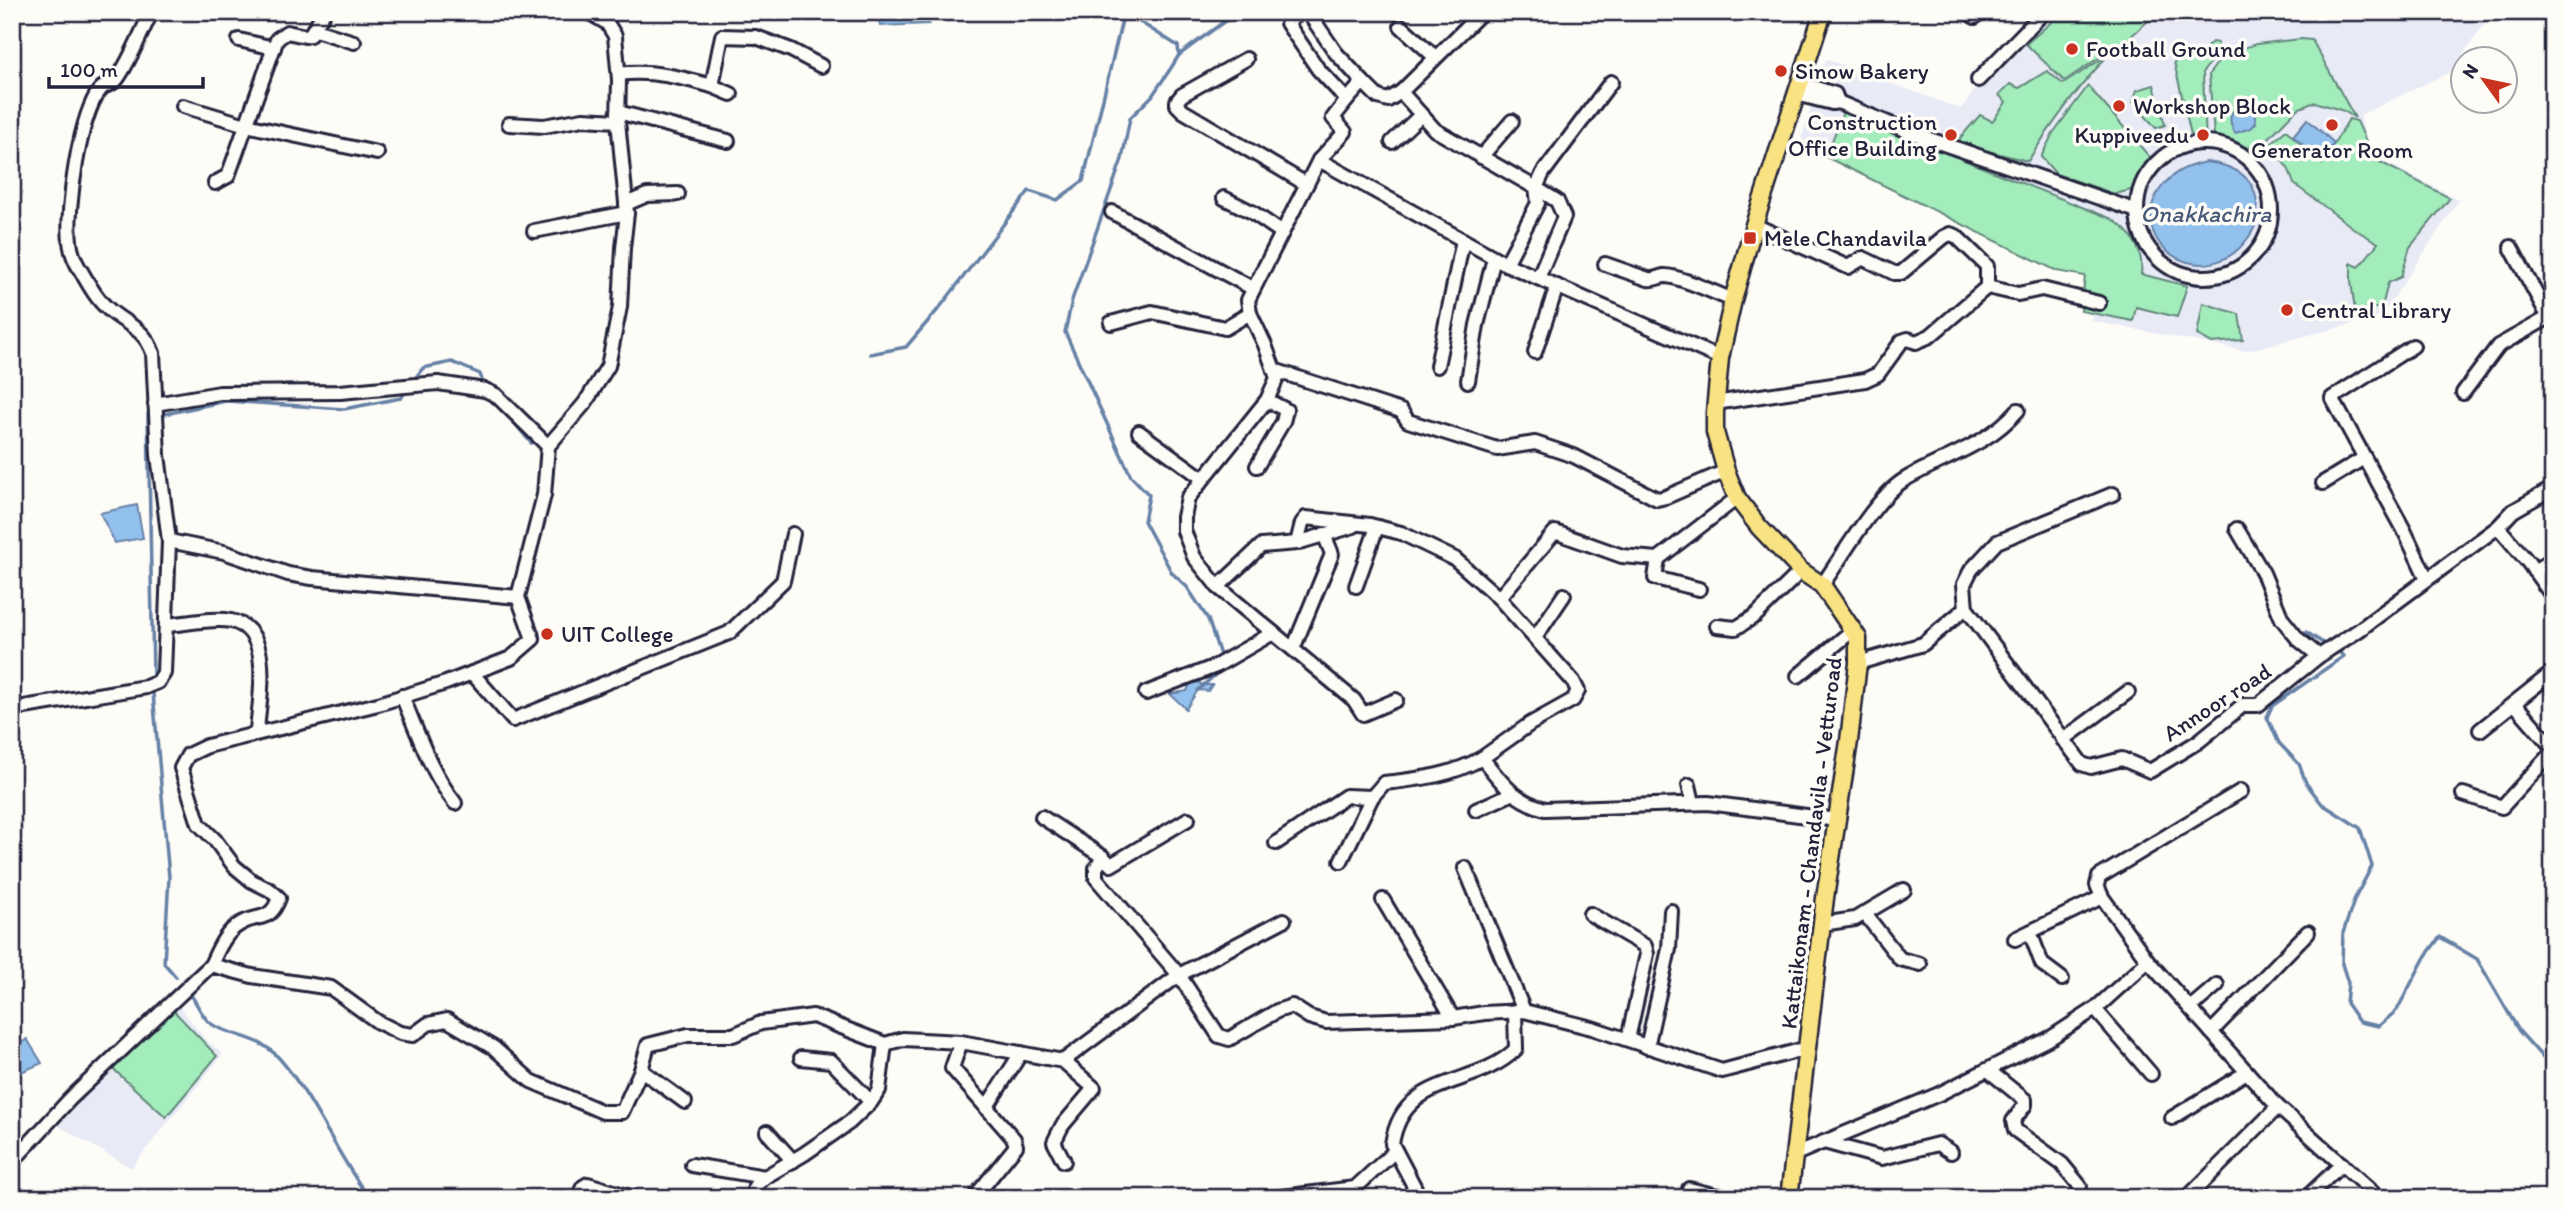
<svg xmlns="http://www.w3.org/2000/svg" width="2565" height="1210" font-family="Itim,sans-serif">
  <rect width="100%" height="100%" fill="#fdfcf7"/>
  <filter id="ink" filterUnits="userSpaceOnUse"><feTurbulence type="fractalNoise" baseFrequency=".0143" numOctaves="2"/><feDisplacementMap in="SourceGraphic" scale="14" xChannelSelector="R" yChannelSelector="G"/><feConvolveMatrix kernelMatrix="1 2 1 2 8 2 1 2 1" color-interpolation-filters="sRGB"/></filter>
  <g filter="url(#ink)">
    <g fill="#e8eaf6">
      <polygon points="2056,12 2493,12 2450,72 2360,115 2370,154 2459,200 2381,317 2245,351 2092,321 2091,276 1799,146 1826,59 1961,109 1983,79"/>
      <polygon points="174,1000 205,1039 223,1054 131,1168 52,1122"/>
    </g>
    <g fill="#a3ecbb" stroke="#62877b" stroke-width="2">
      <polygon points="2063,12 2158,12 2128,39 2064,81 2026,44"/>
      <polygon points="2301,39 2312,40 2355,118 2344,111 2315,102 2297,109 2265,142 2254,148 2245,147 2214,136 2209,74 2224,54 2256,44"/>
      <polygon points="2212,42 2218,43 2217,53 2203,72 2206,143 2193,143 2174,62 2203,51"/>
      <path d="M2108 55C2078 88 2052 123 2028 161L1959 144 1960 138 1980 115 1992 121 1994 119 2006 102 1999 95 2010 84 2019 88 2047 71 2063 84Z"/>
      <polygon points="2154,85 2165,125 2156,128 2133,102 2137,90"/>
      <polygon points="2088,86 2154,162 2135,189 2115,194 2056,174 2041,157 2053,133"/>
      <path d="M1843 112 2112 219C2131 232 2144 250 2141 274L2187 286 2177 317 2136 307 2133 321 2081 311 2085 276 2057 271 1826 157Z"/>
      <polygon points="2349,119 2357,121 2374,159 2450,198 2410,247 2401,277 2388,283 2382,307 2355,311 2351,281 2351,263 2359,267 2378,243 2356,230 2294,184 2289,170 2272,147 2267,147 2286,130 2322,164"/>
      <polygon points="2203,303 2239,314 2243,340 2212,343 2197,335"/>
      <polygon points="172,1009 217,1056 166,1117 111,1067"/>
    </g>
    <g fill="#93c1ed" stroke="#6681a6" stroke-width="2">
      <polygon points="877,12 928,12 929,24 880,26"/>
      <path d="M2244 104 2250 105 2254 110 2256 123 2251 128 2235 133C2227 120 2229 109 2244 104Z"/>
      <polygon points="2307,119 2334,143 2321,161 2293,136"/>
      <path d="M2206 162C2218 163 2236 168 2245 177 2259 190 2261 217 2252 232 2210 302 2120 243 2161 188 2173 172 2186 166 2206 162Z"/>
      <polygon points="137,505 143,538 115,543 100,513"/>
      <polygon points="1192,679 1203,685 1212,685 1208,691 1198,690 1186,709 1170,694 1187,691"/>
      <polygon points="27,1039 42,1063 12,1076 12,1050"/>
    </g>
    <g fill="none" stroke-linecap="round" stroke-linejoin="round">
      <g stroke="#6681a6" stroke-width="3.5">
        <polyline points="1179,55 1237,12"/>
        <polyline points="870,354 906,347 941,306 1029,191 1057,200 1083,181 1124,12 1178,46 1179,55 1171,68 1152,96 1130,118 1122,159 1072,300 1065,332 1131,476 1149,495 1144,521 1172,573 1187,587 1208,619 1221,658"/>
        <polyline points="416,377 423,368 452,362 480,374 482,380"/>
        <polyline points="489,400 499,406"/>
        <polyline points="505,412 531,443"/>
        <polyline points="148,414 153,676"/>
        <polyline points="165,414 226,401 344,409 401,398 404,394"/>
        <polyline points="2306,632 2323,643"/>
        <polyline points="2340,653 2344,656 2272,706 2267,717 2279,743 2299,764 2306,783 2322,804 2360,828 2372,866 2355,898 2343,933 2342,964 2348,983 2346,1003 2359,1022 2379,1026 2397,1010 2425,957 2440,937 2477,959 2519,1031 2544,1059 2553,1055"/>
        <polyline points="1198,690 1223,668"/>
        <polyline points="153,693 169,877 164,963 176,977"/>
        <path d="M188 991C196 1000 202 1019 213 1025 237 1038 259 1036 279 1058 315 1099 336 1154 369 1198"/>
      </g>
      <defs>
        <g id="minor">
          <polyline points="1300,12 1287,23 1318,69 1347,100 1363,82 1378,97 1388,100 1401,92"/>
          <polyline points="1308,12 1336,53 1363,82"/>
          <polyline points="1482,12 1401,92 1435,130 1536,188 1543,173 1611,82"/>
          <polyline points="1967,12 1975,17"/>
          <polyline points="1401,26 1435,57"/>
          <polyline points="315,30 354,42"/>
          <polyline points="239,40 274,48"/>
          <polyline points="1246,59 1182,95 1177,101 1177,105 1183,111 1306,184"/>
          <path d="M619 74C651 70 680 77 712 86L722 36 756 37 791 50 821 66"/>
          <polyline points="1978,80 2044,12"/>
          <polyline points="1800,83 1835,94 1838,102"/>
          <polyline points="712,86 731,94"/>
          <polyline points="1796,94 1832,103 1838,102 1912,133 2137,211"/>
          <polyline points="1347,100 1333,118 1345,132 1319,160 1248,300 1250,313 1265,345 1277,378 1267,400 1188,498 1184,517 1184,531 1194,557 1218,587 1354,700 1363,714 1396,700"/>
          <polyline points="183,106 246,125 377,153"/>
          <polyline points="618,112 728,141"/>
          <polyline points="509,124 544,126 583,119 618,121"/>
          <polyline points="1392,142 1421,115"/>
          <circle cx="2204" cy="210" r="67"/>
          <polyline points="1481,157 1512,121"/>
          <polyline points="1319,160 1463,240"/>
          <polyline points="215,183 228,176 277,39 287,32 305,36 310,35 324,12"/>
          <polyline points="1536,188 1557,201 1564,217 1538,278"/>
          <polyline points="1224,198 1252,212 1281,232"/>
          <polyline points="626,204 647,195 678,194"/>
          <polyline points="1112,212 1252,288"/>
          <polyline points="534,231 627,213"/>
          <polyline points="2511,247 2549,318"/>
          <polyline points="1506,264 1538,203 1536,188"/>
          <path d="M1605 264 1648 279C1655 280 1658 277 1664 276 1678 275 1719 295 1733 300"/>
          <polyline points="1987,287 2018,294 2042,289 2099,303"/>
          <polyline points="1111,323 1152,312 1225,328 1250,313"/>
          <polyline points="2413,346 2332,398 2404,530 2427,579"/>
          <polyline points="1535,352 1557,286"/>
          <polyline points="1437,366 1463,240 1506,264 1720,358"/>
          <polyline points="1274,370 1401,411 1408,421 1497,449 1535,443 1574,456 1657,499 1666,497 1726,471"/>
          <polyline points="1468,381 1477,325 1494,258"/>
          <polyline points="2463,393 2498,346 2553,315"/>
          <polyline points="1715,403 1865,380 1878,374 1902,341 1908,339 1916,342 1930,336 1987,287 1987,266 1956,236 1950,234 1944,237 1901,273 1894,273 1863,258 1848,267 1754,225"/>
          <polyline points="155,404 220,393 340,392 438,383 485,390 496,395 548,446"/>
          <polyline points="1139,432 1202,478"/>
          <polyline points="1257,466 1283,422 1286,410 1267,400"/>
          <polyline points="2323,483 2364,458"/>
          <polyline points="2498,527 2528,562 2553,597"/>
          <polyline points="2237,529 2263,573 2282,619 2298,639 2319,656"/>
          <polyline points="169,541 224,552 288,574 312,578 518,597"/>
          <polyline points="1297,543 1354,526"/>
          <polyline points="1658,559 1655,578 1699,589"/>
          <polyline points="2534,571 2553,559"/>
          <path d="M1822 585C1843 556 1875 498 1904 480 1944 456 1986 447 2018 410"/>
          <polyline points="1356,586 1377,527"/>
          <polyline points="1218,587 1261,546 1297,543 1302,523 1306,518 1370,525 1401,533 1455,559 1499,598 1573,681 1578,691 1573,700 1530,724 1482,758"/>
          <polyline points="1499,598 1555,532 1622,556 1658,559 1737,498"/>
          <polyline points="1966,608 1964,584 1971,570 1997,542 2113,494"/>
          <path d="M166 625C184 624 214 617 231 621 275 630 259 699 257 731"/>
          <polyline points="1717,626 1736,628 1755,616 1801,571"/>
          <polyline points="1535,638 1564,595"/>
          <polyline points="1293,649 1332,554 1324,534"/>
          <polyline points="1858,663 1923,644 1966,608 2082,764 2091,767 2122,759 2150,771 2199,741 2243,705 2258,705 2319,656 2359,630 2498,527 2513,511 2553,488"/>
          <polyline points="472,673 513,720 729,633 783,581 793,534"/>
          <polyline points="1798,676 1853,630"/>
          <polyline points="1146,693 1216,666 1273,633"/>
          <path d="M402 696C418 733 430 771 455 803"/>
          <polyline points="2514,703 2553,748"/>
          <path d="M12 709 146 687 158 682 164 673 169 541 158 455 153 353C143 325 125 326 105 306 95 297 88 283 81 271 75 262 71 252 70 241 66 211 80 113 100 90 104 84 113 85 117 79 130 61 139 37 149 17"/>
          <polyline points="2480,730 2553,672"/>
          <polyline points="2063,740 2128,692"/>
          <polyline points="1689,785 1693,803"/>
          <polyline points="2241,791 2099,877 2097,885 2102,897 2148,961 2278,1107 2379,1198"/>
          <polyline points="2463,794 2502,807 2553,751"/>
          <polyline points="1476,810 1511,794"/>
          <polyline points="1042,817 1103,857 1096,868 1096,878 1179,975 1284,920"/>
          <path d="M1276 843 1346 796 1372 797 1384 783C1419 779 1451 776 1482 758 1502 783 1513 800 1545 809L1708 803 1837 820"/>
          <polyline points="1103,857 1111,865 1188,819"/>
          <polyline points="1341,861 1372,797"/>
          <polyline points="1465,868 1524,1011"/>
          <polyline points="1383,900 1453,1018"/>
          <polyline points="1590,914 1645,946 1647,954 1628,1039"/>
          <polyline points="1865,914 1900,959 1920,964"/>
          <polyline points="1822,924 1855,919 1904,890"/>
          <polyline points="2030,932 2042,964 2062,979"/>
          <polyline points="2015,939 2102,897"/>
          <path d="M211 965C218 950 225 932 240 924 259 913 270 923 279 898L270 890 252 881 234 866 215 840 199 824 181 768 188 755 207 746 378 704 446 683 511 658 533 639 518 597 544 495 548 446 585 403 608 366 620 307 623 248 627 213 618 121 619 80 615 36 607 23 588 12"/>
          <polyline points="2190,1008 2217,985"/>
          <polyline points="2095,1009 2151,1074"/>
          <polyline points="2211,1032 2308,932"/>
          <polyline points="961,1042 952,1068 1014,1139 1016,1146 974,1198"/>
          <polyline points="1647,1047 1669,949 1671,911"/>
          <polyline points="801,1058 831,1061 871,1102"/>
          <polyline points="1063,1061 1094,1088 1062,1126 1054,1142 1064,1161"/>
          <polyline points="641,1070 685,1102"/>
          <polyline points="1988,1070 2025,1100 2025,1105 2013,1121 2015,1130 2062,1164 2080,1186"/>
          <polyline points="986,1108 1021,1053"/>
          <polyline points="2172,1118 2247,1072"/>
          <polyline points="767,1132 793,1161"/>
          <polyline points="1824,1142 1882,1158 1938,1144 1951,1152"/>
          <polyline points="1793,1155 1939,1094 2052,1037 2095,1009 2148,961"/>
          <polyline points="12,1162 70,1099 211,965 252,976 331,988 378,1022 400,1033 413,1035 428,1024 447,1020 494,1048 531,1081 603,1112 622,1112 641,1070 648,1045 688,1035 733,1035 761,1023 813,1016 885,1044 903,1039 961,1042 1063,1061 1179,975 1219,1036 1229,1039 1277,1011 1292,1006 1309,1017 1326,1022 1453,1018 1484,1013 1524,1011 1592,1028 1722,1071 1808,1048"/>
          <polyline points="692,1165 765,1177"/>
          <polyline points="1689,1189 1726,1198"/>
          <polyline points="578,1198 583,1187 588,1184 634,1198"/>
          <polyline points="753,1198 755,1186 765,1177 804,1154 850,1122 871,1102 879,1090 885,1044"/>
          <polyline points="1273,1198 1355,1188 1395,1151"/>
          <path d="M1409 1198 1415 1188 1392 1144C1403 1072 1475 1090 1516 1049L1515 1011"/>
          <polyline points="2187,1198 2278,1107"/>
          <polyline points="2306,1198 2342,1164"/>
          <polyline points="2550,1198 2553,1193"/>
        </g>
        <polyline id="major" points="1789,1198 1825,898 1849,741 1858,663 1858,638 1822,585 1801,571 1759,527 1737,498 1726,471 1715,432 1715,412 1720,358 1733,300 1754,225 1823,12"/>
      </defs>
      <use href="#minor" stroke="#22223b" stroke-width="18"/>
      <use href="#major" stroke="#22223b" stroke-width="21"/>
      <use href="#minor" stroke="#fdfcf7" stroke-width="12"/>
      <use href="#major" stroke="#f8e281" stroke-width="16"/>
    </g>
  </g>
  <g fill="#c8321e" stroke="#fdfcf7" stroke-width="2.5">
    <circle cx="2072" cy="49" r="7"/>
    <circle cx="1781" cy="71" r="7"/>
    <circle cx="2119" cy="106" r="7"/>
    <circle cx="2332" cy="125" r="7"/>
    <circle cx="1951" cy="135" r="7"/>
    <circle cx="2203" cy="135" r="7"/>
    <rect x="1743" y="231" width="14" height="14" rx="3.5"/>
    <circle cx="2287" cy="310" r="7"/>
    <circle cx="547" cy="634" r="7"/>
  </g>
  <g text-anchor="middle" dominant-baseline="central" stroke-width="7" stroke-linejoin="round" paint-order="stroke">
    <g font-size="23" fill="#22223b" stroke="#fdfcf7" text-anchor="start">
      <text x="2086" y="49">Football Ground</text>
      <text x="1795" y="71">Sinow Bakery</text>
      <text x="2133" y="106">Workshop Block</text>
      <text x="1937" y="122" text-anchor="end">Construction<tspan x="1937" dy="26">Office Building</tspan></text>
      <text x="2189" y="135" text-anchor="end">Kuppiveedu</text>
      <text x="2332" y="150" text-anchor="middle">Generator Room</text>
      <text x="1764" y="238">Mele Chandavila</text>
      <text x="2301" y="310">Central Library</text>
      <text x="561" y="634">UIT College</text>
    </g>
    <g font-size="23" fill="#22223b" stroke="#fdfcf7">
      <text transform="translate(2217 702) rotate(-33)">Annoor road</text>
      <text transform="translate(1811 843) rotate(-83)">Kattaikonam - Chandavila - Vetturoad</text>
    </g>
    <g font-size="24" font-style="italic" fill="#4a5a79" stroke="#fdfcf7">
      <text x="2206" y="213">Onakkachira</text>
    </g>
  </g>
  <rect width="2565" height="1210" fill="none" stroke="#fdfcf7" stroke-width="42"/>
  <rect x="21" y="21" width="2523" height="1168" fill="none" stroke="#22223b" stroke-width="2.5" filter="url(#ink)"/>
  <g transform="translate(2484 80) rotate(303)"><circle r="33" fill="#fdfcf7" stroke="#a5a5ac" stroke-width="2"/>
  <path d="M0-5L12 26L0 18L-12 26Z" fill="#c8321e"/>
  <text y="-10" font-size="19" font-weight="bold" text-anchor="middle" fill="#22223b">N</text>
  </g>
  <path d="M49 77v10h154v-10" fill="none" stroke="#22223b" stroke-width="3.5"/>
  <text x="60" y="77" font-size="21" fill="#22223b" stroke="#fdfcf7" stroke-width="5" paint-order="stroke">100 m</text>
</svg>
